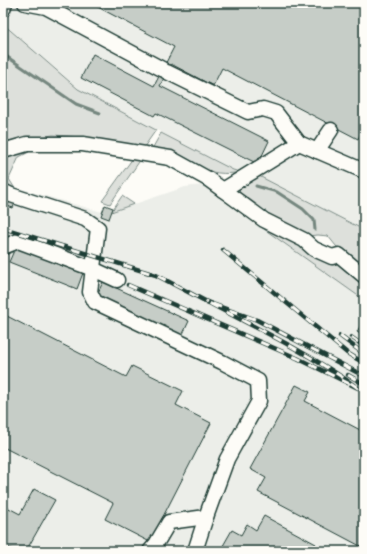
<svg xmlns="http://www.w3.org/2000/svg" width="367" height="554" font-family="'Balsamiq Sans',sans-serif">
  <rect width="100%" height="100%" fill="#fdfcf7"/>
  <filter id="ink" filterUnits="userSpaceOnUse"><feTurbulence type="fractalNoise" baseFrequency=".025" numOctaves="2"/><feDisplacementMap in="SourceGraphic" scale="8" xChannelSelector="R" yChannelSelector="G"/><feConvolveMatrix kernelMatrix="1 2 1 2 8 2 1 2 1" color-interpolation-filters="sRGB"/></filter>
  <g filter="url(#ink)">
    <g fill="#eceee9">
      <polygon points="3,3 364,3 364,230 257,175 233,170 78,89 3,24"/>
      <polygon points="202,185 364,300 364,551 3,551 3,218 14,187 102,212 101,216 108,219 111,212 185,187"/>
    </g>
    <g fill="#dde0db" stroke="#7e8e88">
      <polygon points="3,24 78,89 156,130 144,147 82,137 53,135 3,142"/>
      <path d="M161 133 233 170 240 172C211 179 178 160 152 149Z"/>
      <polygon points="29,152 19,157 9,179 14,187 12,192 3,184 3,157"/>
      <polygon points="133,158 141,159 110,204 102,201"/>
      <polygon points="257,175 364,230 364,270 336,246 328,236 318,235 307,236 267,216 240,194 239,190 242,186"/>
      <polygon points="206,182 341,261 364,281 364,300 202,185"/>
      <polygon points="122,196 134,204 111,212"/>
    </g>
    <g fill="none" stroke-linecap="round" stroke-linejoin="round">
      <g stroke="#75877f" stroke-width="3">
        <polyline points="3,54 76,104 100,113"/>
        <polyline points="256,186 277,192 303,209 314,220 315,230"/>
      </g>
    </g>
    <g fill="#c6cdc7" stroke="#1f3d34">
      <polygon points="90,3 364,3 364,127 358,139 222,68 213,86 171,64 160,86 269,141 258,164 156,113 154,116 81,78 93,54 154,86 174,47"/>
      <polygon points="9,201 15,203 13,208 7,206"/>
      <polygon points="105,205 113,208 109,219 101,216"/>
      <polygon points="16,246 83,273 77,289 9,262"/>
      <polygon points="103,282 189,321 182,336 96,297"/>
      <polygon points="3,314 126,377 132,366 183,391 176,405 211,423 150,542 105,519 113,503 3,447"/>
      <polygon points="364,319 364,336 357,332"/>
      <polygon points="296,385 310,392 305,401 364,432 364,548 258,492 266,478 250,469"/>
      <polygon points="34,489 55,500 26,551 15,551 3,545 3,505 20,514"/>
      <polygon points="264,516 316,544 312,551 220,551 232,530 241,535 247,524 256,530"/>
    </g>
    <g fill="none" stroke-linecap="round" stroke-linejoin="round">
      <defs>
        <g id="minor">
          <polyline points="25,3 46,7 162,69"/>
          <polyline points="3,9 5,3"/>
          <polyline points="167,72 248,112 263,109 276,113 299,143"/>
          <polyline points="3,151 27,144 83,144 170,158 208,179 264,220 304,240 314,249 332,257 339,255 364,276"/>
          <polyline points="317,151 331,130"/>
          <polyline points="223,190 299,143 364,171"/>
          <polyline points="3,191 11,195 85,219 98,228 90,292 95,302 222,362 258,381 259,401 227,459 206,517 195,551"/>
          <polyline points="3,247 18,241 93,269 117,280"/>
          <polyline points="150,551 156,544 169,522 206,517"/>
        </g>
      </defs>
      <use href="#minor" stroke="#1f3d34" stroke-width="17"/>
      <use href="#minor" stroke="#fdfcf7" stroke-width="14"/>
      <defs>
        <g id="rail">
          <polyline points="3,228 156,275 207,302"/>
          <polyline points="223,250 347,353 364,363"/>
          <path d="M128 285 297 358 358 388C310 354 259 329 207 302L257 320 364 376"/>
          <polyline points="340,336 364,354"/>
          <polyline points="351,337 364,346"/>
          <polyline points="348,375 364,384"/>
        </g>
      </defs>
      <use href="#rail" stroke="#1f3d34" stroke-width="4.5"/>
      <use href="#rail" stroke="#fdfcf7" stroke-width="3" stroke-dasharray="9" stroke-linecap="butt"/>
    </g>
  </g>
  <rect width="367" height="554" fill="none" stroke="#fdfcf7" stroke-width="16"/>
  <rect x="8" y="8" width="351" height="538" fill="none" stroke="#1f3d34" stroke-width="1.5" filter="url(#ink)"/>
</svg>
